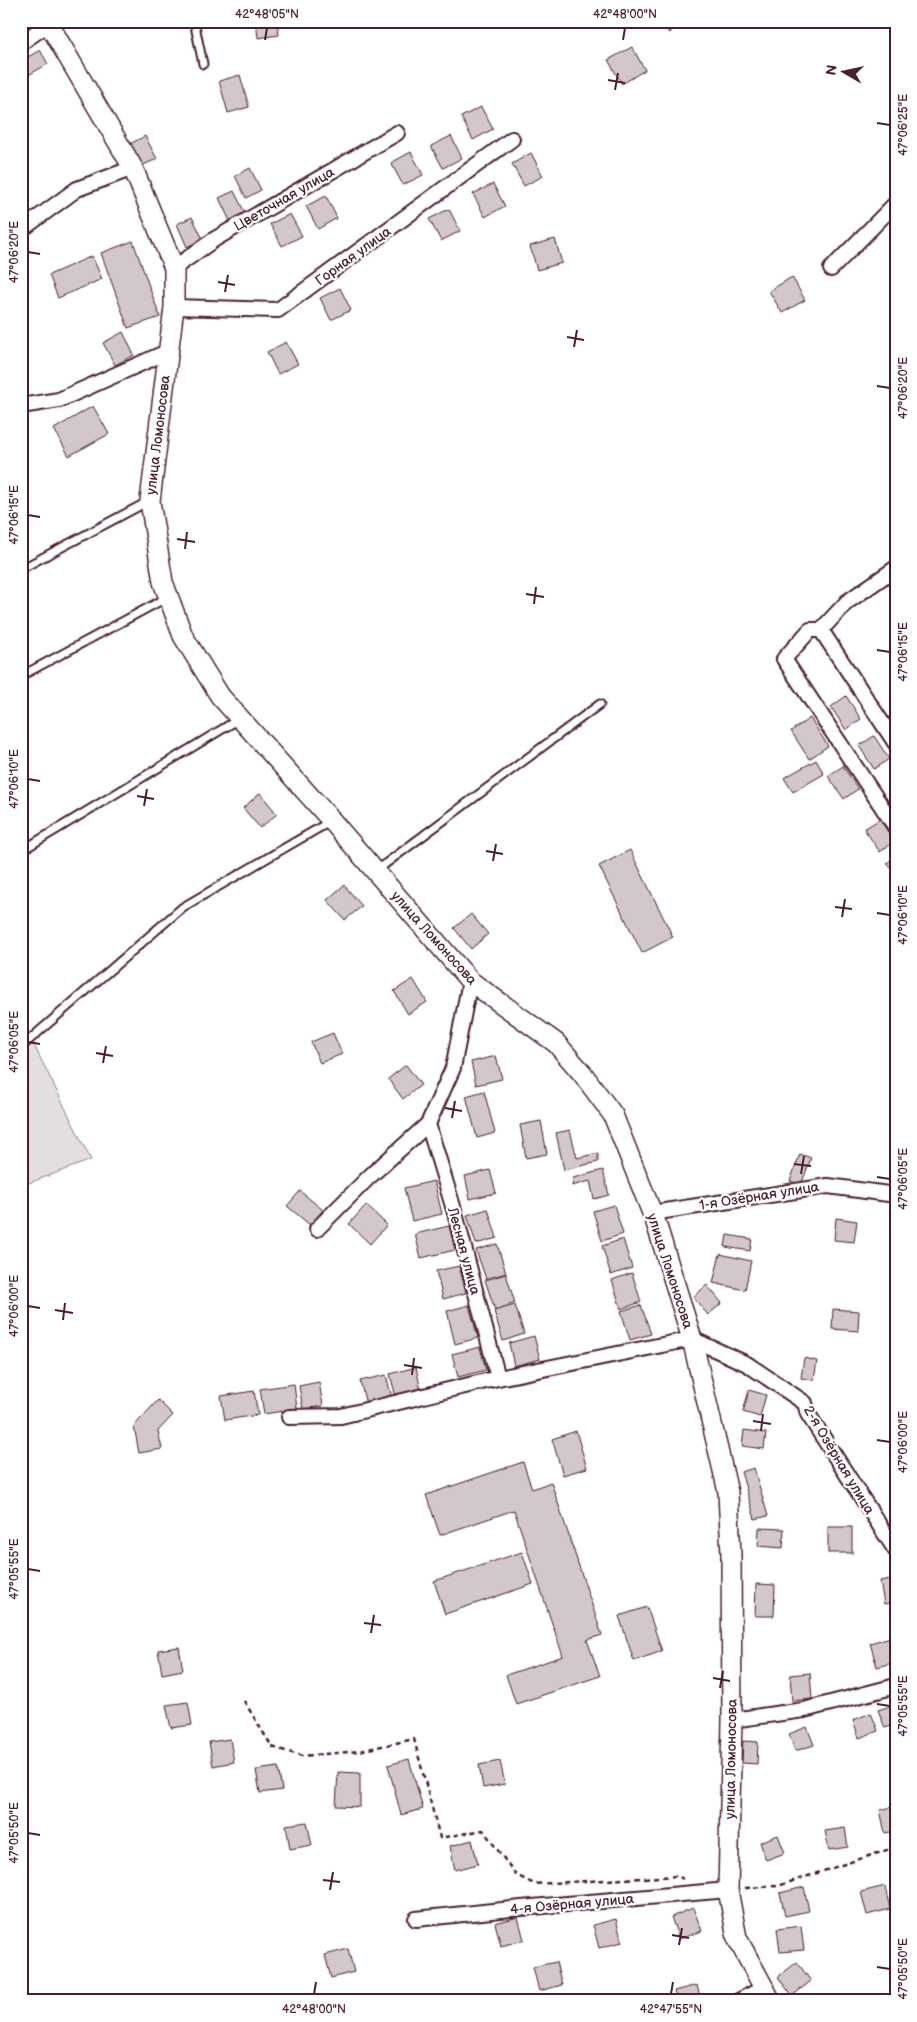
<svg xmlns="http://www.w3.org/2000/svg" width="917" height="2022" font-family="'Balsamiq Sans',sans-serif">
  <rect width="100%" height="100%" fill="#fff"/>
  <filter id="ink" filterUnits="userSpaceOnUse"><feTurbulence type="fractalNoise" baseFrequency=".02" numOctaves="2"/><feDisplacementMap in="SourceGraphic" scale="10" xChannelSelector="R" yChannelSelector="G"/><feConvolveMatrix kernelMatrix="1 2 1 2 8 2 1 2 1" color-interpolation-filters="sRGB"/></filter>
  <g filter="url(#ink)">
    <polygon fill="#e5dee0" stroke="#987e86" points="21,1019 91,1160 21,1186"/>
    <g fill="#d2c7cb" stroke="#4a1f2b">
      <polygon points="130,21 150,21 151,24 131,27"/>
      <polygon points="256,21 277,21 279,35 258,38"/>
      <polygon points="655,21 679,21 670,33"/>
      <polygon points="632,47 645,70 622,84 608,60"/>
      <polygon points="40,50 48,64 23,78 21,74 21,61"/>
      <polygon points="240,75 249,107 228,113 219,81"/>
      <polygon points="481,107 493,129 473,140 461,117"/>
      <polygon points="145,136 157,159 141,166 130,144"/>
      <polygon points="451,136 462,158 443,168 431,146"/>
      <polygon points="411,152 423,175 403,185 391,163"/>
      <polygon points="531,153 543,176 524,186 512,164"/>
      <polygon points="250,168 261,190 246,198 235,176"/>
      <polygon points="493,184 505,206 485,217 473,194"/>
      <polygon points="234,191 245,213 230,221 219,198"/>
      <polygon points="326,196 337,218 318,229 306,206"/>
      <polygon points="449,209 460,231 441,241 429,219"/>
      <polygon points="290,214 302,236 282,246 270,224"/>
      <polygon points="192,217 203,239 187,247 177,224"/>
      <polygon points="896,236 896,255 891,237"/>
      <polygon points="555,239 562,263 537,270 530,246"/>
      <polygon points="133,241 160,317 128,328 101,253"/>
      <polygon points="92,256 102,279 58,298 49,275"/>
      <polygon points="792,277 805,300 782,313 769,291"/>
      <polygon points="340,288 351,310 331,320 320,298"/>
      <polygon points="123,332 134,355 115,365 103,343"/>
      <polygon points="286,342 298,364 278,374 267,352"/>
      <polygon points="93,406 109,434 69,456 54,429"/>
      <polygon points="846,696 861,719 846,730 831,707"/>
      <polygon points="810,718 828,746 809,759 791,731"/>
      <polygon points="874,736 889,759 874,769 859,746"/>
      <polygon points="816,760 824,774 793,792 784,778"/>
      <polygon points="843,766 858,789 844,799 828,776"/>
      <polygon points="260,793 277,814 260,828 243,808"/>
      <polygon points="880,819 894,842 880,852 864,829"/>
      <polygon points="630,850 673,937 642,953 599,866"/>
      <polygon points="896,856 896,875 887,863"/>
      <polygon points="344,885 362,906 345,920 327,900"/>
      <polygon points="471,914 488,934 471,949 454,928"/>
      <polygon points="413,979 427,1002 408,1014 394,991"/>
      <polygon points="333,1033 342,1054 320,1063 311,1042"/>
      <polygon points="496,1056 502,1079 476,1085 471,1062"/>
      <polygon points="406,1065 421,1085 403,1099 388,1079"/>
      <polygon points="484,1091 495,1133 477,1138 466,1096"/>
      <polygon points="541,1121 547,1154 526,1158 520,1125"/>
      <polygon points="570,1130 577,1158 598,1153 598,1162 564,1170 556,1133"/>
      <polygon points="800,1154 811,1158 801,1185 790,1181"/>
      <polygon points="490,1170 496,1193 470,1199 465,1176"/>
      <polygon points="603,1170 609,1195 594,1199 590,1181 572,1186 573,1178"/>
      <polygon points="434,1181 442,1214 412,1221 404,1188"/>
      <polygon points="300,1191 323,1210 310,1225 287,1206"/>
      <polygon points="366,1205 387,1225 370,1244 349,1224"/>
      <polygon points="614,1205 623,1234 602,1241 593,1211"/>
      <polygon points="488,1209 497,1238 476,1244 467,1215"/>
      <polygon points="836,1218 857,1221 854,1242 834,1240"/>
      <polygon points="449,1226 455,1250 421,1258 415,1234"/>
      <polygon points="727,1235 752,1239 750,1251 725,1247"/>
      <polygon points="623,1239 632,1268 611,1275 602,1246"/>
      <polygon points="497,1244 506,1273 486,1279 476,1250"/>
      <polygon points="720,1254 751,1261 745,1290 713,1283"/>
      <polygon points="459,1266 466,1293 443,1299 436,1271"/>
      <polygon points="632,1273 641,1302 621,1309 612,1280"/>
      <polygon points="506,1274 515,1303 495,1310 485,1280"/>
      <polygon points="707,1285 722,1303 708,1315 693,1297"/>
      <polygon points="469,1305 478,1338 455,1344 447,1311"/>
      <polygon points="515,1305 524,1334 503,1341 494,1311"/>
      <polygon points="641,1305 651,1334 630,1340 621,1311"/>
      <polygon points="833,1309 859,1311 858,1331 832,1329"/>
      <polygon points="534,1336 540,1359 514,1366 509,1343"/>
      <polygon points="480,1347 486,1370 458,1377 452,1354"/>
      <polygon points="804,1358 817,1361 814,1380 801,1378"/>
      <polygon points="416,1367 421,1391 396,1397 390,1374"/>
      <polygon points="386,1375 392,1398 366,1404 360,1381"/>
      <polygon points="319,1382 323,1406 303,1409 299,1386"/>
      <polygon points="294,1384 297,1409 264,1414 260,1389"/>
      <polygon points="749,1390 766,1395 760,1417 743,1412"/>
      <polygon points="254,1391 258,1415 225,1420 221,1396"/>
      <polygon points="158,1400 173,1415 158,1431 162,1449 139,1453 134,1426"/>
      <polygon points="744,1430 766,1433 764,1449 742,1446"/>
      <polygon points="576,1431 587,1468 563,1475 552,1439"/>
      <polygon points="523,1462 532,1489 551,1482 602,1635 587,1640 600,1676 516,1704 506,1675 563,1656 514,1510 440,1535 426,1495"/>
      <polygon points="754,1468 768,1516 755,1519 741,1472"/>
      <rect x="828" y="1527" width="24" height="26"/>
      <polygon points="759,1528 784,1529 783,1548 758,1546"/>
      <polygon points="522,1552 533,1584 445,1614 434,1581"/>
      <polygon points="896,1578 896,1602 884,1604 880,1581"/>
      <polygon points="756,1584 775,1585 774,1616 755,1616"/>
      <polygon points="647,1607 662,1651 634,1661 619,1616"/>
      <polygon points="894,1636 896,1662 877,1667 870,1643"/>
      <polygon points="179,1647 183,1670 162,1674 158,1650"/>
      <polygon points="810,1673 812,1699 792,1701 790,1675"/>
      <polygon points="188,1702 192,1725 171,1728 166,1705"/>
      <polygon points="896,1704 896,1724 885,1728 878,1710"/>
      <polygon points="871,1713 878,1731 859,1738 853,1720"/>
      <polygon points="807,1727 814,1745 795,1751 789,1734"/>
      <polygon points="230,1739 234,1762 213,1766 209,1742"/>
      <polygon points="743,1741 758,1742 757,1764 742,1763"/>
      <polygon points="409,1759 423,1809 401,1815 388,1765"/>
      <polygon points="500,1761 505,1784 483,1788 479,1765"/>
      <polygon points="278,1767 282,1790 260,1793 256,1770"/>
      <polygon points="338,1772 360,1773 360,1807 336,1806"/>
      <polygon points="896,1806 896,1831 885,1833 880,1810"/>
      <polygon points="307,1822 312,1845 290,1849 286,1825"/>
      <polygon points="845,1828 848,1847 829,1850 825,1831"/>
      <polygon points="778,1835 785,1853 766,1860 760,1842"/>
      <polygon points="472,1840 478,1864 455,1870 450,1846"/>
      <polygon points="885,1886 890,1909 867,1915 861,1892"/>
      <polygon points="804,1887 809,1911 785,1916 780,1893"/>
      <polygon points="693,1908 702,1931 679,1939 671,1917"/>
      <polygon points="518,1917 524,1940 501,1946 495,1923"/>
      <polygon points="616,1919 622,1942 599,1948 593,1925"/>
      <polygon points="801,1926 804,1950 780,1952 777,1929"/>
      <polygon points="348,1949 354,1972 331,1978 325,1955"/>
      <polygon points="556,1962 562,1985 539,1991 533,1967"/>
      <polygon points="797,1962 811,1981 792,1996 778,1977"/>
      <polygon points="697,1985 701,2001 677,2001 674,1991"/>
    </g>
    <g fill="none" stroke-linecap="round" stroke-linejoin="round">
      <defs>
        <g id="lane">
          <polyline points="194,21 203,64"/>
          <polyline points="21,569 149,501"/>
          <polyline points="21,676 168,597"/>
          <polyline points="21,851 239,719"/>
          <polyline points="377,870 600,704"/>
          <polyline points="21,1047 183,907 331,821"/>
        </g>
        <g id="street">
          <polyline points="21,43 48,24"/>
          <polyline points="21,230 77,189 133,168"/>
          <polyline points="174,268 215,239 397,133"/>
          <polyline points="831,269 896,203"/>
          <polyline points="174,307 278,310 512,139"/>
          <polyline points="21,406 59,400 169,351"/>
          <polyline points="896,568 847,602 821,630 810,630 784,659 896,828"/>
          <polyline points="821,630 896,744"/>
          <polyline points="428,1124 455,1213 498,1378"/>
          <polyline points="652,1213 828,1186 896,1195"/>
          <polyline points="317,1229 369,1177 428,1124 453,1068 470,981"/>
          <polyline points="289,1417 341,1416 498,1378 692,1339 747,1364 805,1403 808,1414 896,1551"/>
          <polyline points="732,1720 804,1710 896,1686"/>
          <polyline points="416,1919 521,1908 728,1890"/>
          <polyline points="738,2001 764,1988"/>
        </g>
        <polyline id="secondary" points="47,21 133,168 174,268 174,307 150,501 163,582 183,636 220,696 332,821 470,981 556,1043 582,1073 613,1115 656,1223 692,1339 728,1492 731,1555 732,1720 728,1890 737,1938 771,2001"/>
      </defs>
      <use href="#lane" stroke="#4a1f2b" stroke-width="11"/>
      <use href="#street" stroke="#4a1f2b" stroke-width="18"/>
      <use href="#secondary" stroke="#4a1f2b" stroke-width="22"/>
      <g stroke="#4a1f2b" stroke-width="2.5" stroke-dasharray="5 4" stroke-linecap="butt">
        <polyline points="244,1701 272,1747 302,1756 359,1751 414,1739 440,1838 483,1830 516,1875 534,1884 678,1876 683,1879"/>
        <polyline points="745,1888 778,1886 896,1847"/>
      </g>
      <use href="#lane" stroke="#fff" stroke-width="7"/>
      <use href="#street" stroke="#fff" stroke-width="14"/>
      <use href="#secondary" stroke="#fff" stroke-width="19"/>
    </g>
  </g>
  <path fill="none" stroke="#4a1f2b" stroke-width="2" d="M265 40 267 28M623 40 625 28M608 80 625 83M615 90 618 73M877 123 890 125M28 252 40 254M218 282 235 285M225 292 228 275M567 337 584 340M574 347 577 330M877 386 890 388M28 515 40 517M177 539 195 542M185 549 187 532M526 594 544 597M534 604 536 587M877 650 890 652M28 779 40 781M137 796 154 799M144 806 147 789M486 851 503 854M493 861 496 844M835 907 852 909M877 913 890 915M842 917 845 899M28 1042 40 1044M96 1053 113 1056M103 1063 106 1046M445 1108 462 1111M452 1118 455 1101M794 1164 811 1166M801 1174 804 1156M877 1177 890 1179M28 1306 40 1308M55 1310 73 1313M63 1320 65 1303M404 1365 422 1368M412 1375 414 1358M753 1421 771 1424M761 1431 763 1414M877 1440 890 1442M28 1569 40 1571M364 1623 381 1625M371 1633 374 1615M713 1678 730 1681M720 1688 723 1671M877 1704 890 1706M28 1833 40 1835M323 1880 340 1882M330 1890 333 1872M672 1935 689 1938M679 1945 682 1928M877 1967 890 1969M314 1994 316 1982M671 1994 673 1982"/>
  <g text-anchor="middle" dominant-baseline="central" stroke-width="4.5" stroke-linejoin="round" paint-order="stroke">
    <g font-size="14" fill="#4a1f2b" stroke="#fff">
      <text transform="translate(284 199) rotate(-30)">Цветочная улица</text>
      <text transform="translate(353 256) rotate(-36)">Горная улица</text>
      <text transform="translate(158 435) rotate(-83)">улица Ломоносова</text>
      <text transform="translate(434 938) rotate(48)">улица Ломоносова</text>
      <text transform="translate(759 1196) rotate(-9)">1-я Озёрная улица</text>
      <text transform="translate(464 1251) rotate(75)">Лесная улица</text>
      <text transform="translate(670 1271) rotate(72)">улица Ломоносова</text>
      <text transform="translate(839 1460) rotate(59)">2-я Озёрная улица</text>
      <text transform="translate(731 1759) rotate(-89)">улица Ломоносова</text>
      <text transform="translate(572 1904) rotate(-5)">4-я Озёрная улица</text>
    </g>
  </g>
  <rect width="917" height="2022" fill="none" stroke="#fff" stroke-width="55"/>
  <g transform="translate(844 72) rotate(279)" stroke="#ffffff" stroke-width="4" paint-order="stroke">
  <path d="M0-4L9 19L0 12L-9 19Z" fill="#4a1f2b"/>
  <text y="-8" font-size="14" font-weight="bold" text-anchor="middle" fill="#4a1f2b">N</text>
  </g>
  <rect x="28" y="28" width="862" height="1966" fill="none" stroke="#4a1f2b" stroke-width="2"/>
  <g font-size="12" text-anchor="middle" fill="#4a1f2b">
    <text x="267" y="18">42°48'05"N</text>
    <text x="625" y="18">42°48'00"N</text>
    <text transform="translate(903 125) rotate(-90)" y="4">47°06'25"E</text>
    <text transform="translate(14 252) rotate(-90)" y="4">47°06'20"E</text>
    <text transform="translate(903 388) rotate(-90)" y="4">47°06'20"E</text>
    <text transform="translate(14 515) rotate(-90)" y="4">47°06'15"E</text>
    <text transform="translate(903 652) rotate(-90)" y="4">47°06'15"E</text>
    <text transform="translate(14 779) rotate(-90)" y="4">47°06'10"E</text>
    <text transform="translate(903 915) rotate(-90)" y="4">47°06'10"E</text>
    <text transform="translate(14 1042) rotate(-90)" y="4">47°06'05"E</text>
    <text transform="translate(903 1179) rotate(-90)" y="4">47°06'05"E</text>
    <text transform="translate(14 1306) rotate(-90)" y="4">47°06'00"E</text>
    <text transform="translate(903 1442) rotate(-90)" y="4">47°06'00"E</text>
    <text transform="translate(14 1569) rotate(-90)" y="4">47°05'55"E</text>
    <text transform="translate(903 1706) rotate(-90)" y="4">47°05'55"E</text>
    <text transform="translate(14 1833) rotate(-90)" y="4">47°05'50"E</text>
    <text transform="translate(903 1969) rotate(-90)" y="4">47°05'50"E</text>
    <text x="314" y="2013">42°48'00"N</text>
    <text x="671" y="2013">42°47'55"N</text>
  </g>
</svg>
